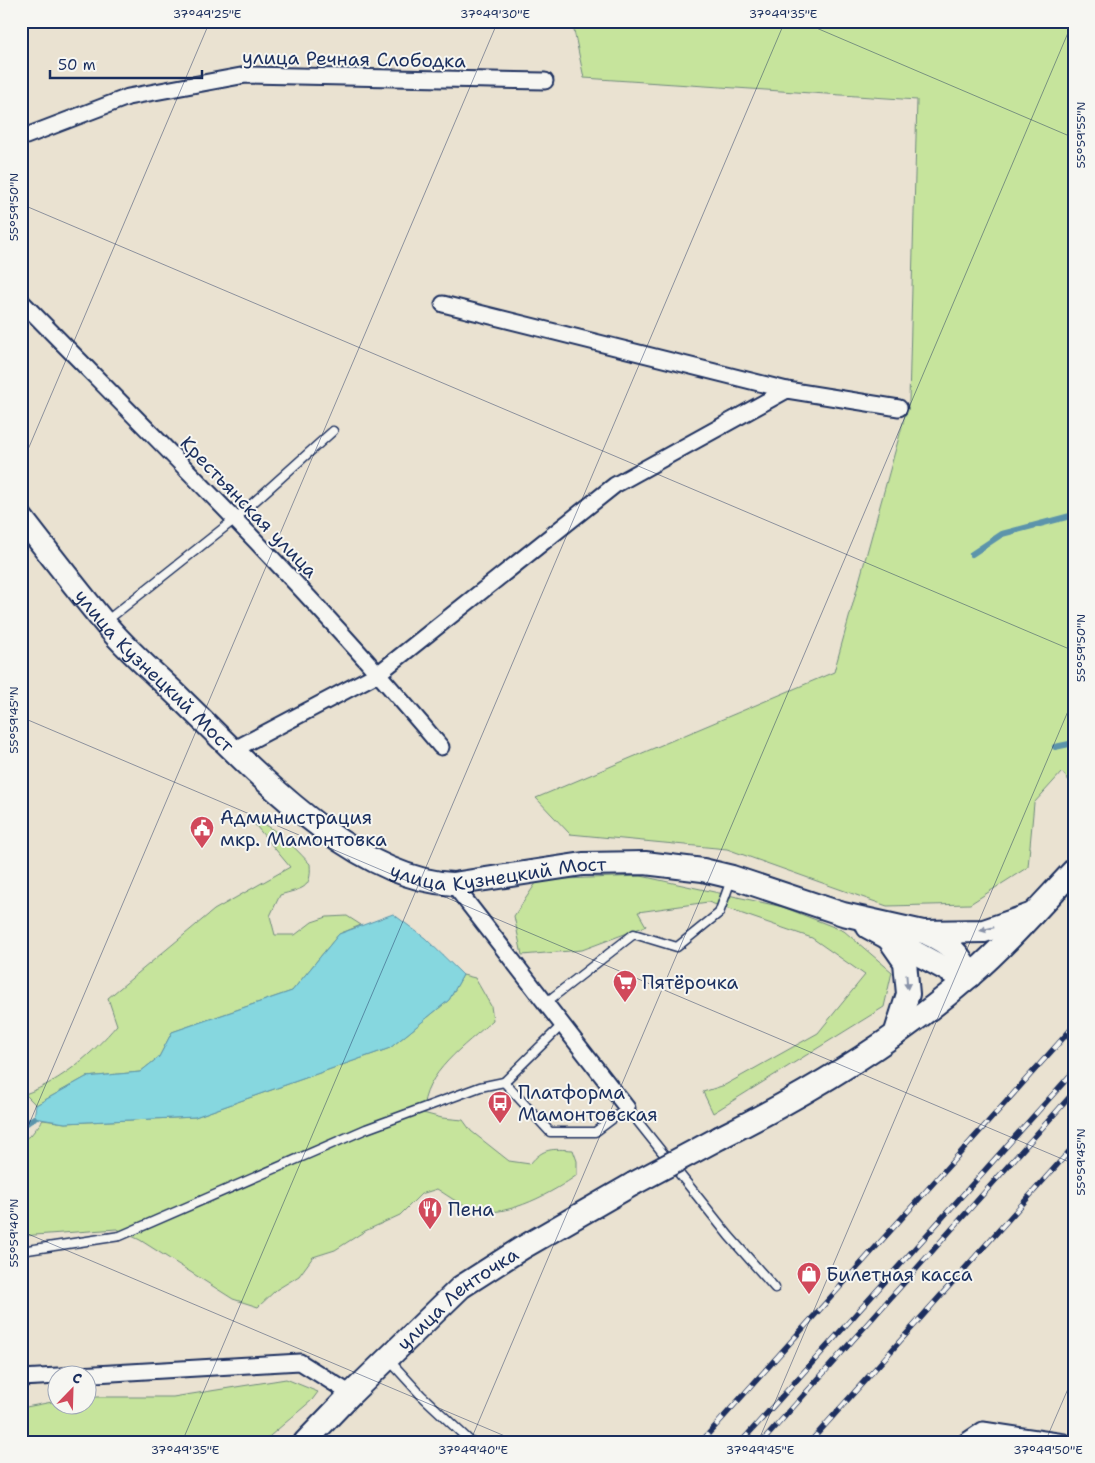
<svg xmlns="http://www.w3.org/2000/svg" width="1095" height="1463" font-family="'Shantell Sans',sans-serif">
  <rect width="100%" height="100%" fill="#eae2d1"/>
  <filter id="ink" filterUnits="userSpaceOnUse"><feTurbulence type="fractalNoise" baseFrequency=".02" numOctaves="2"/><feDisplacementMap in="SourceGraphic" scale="10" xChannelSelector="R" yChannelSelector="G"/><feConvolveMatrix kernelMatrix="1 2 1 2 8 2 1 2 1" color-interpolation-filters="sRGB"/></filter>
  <g filter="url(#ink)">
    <g fill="#c6e49c" stroke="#708a7d">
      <polygon points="572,21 1074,21 1074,787 1062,772 1034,803 1028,867 970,904 887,906 727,849 570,834 536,798 834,672 909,401 917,100 584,78"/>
      <path d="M247 815C275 828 289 841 310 864 312 890 302 888 280 895L270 916 275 935H295L312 922 327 917 347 916 361 925 339 934 292 991 172 1032 159 1057 140 1072 86 1077 36 1105 25 1094C62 1081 93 1053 117 1025L108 998 214 910 290 867Z"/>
      <polygon points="641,876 783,907 844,931 892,972 884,1007 713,1113 703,1092 725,1085 818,1033 865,975 812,938 708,902 638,912 646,926 582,950 522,955 514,916 538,880"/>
      <path d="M463 975 475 978 491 1006 493 1020C466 1045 423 1073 423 1113L442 1118 463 1120 471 1131 509 1161 530 1164C544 1147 552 1149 573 1150L577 1161V1175C554 1192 508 1217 479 1211 464 1208 450 1197 437 1189L421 1194 400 1215 365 1231 335 1250 313 1257 299 1276 276 1290 258 1307 233 1299 140 1240 117 1229 21 1236V1141L31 1135 43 1120 65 1123 195 1117 390 1048 449 1000Z"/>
      <polygon points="286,1379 318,1392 312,1400 263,1442 21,1442 21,1408 57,1401 58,1406 88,1406 88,1397 173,1397"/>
    </g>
    <polygon fill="#86d7df" stroke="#5b94ab" points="393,914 425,938 463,975 449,1000 390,1048 195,1117 65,1123 34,1118 36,1105 86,1077 140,1072 159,1057 172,1032 292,991 339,934"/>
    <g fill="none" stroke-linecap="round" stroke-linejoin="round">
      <g stroke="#5b94ab" stroke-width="6">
        <polyline points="972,554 1002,534 1074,515"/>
        <polyline points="1055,747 1074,743"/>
        <polyline points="21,1127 34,1118"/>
      </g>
      <defs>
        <g id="lane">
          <polyline points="105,622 235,519 333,431"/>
          <polyline points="544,1004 634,934 677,947 719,913 731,880"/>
          <polyline points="561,1026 504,1082 550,1132 595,1132 627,1108 729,1236 775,1288"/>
          <polyline points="21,1251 120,1236 366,1129 480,1087 504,1082"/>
          <polyline points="389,1360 421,1395 471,1442"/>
        </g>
        <g id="street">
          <polyline points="21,138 128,97 246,75 545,81"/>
          <path d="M21 301C164 447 310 590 441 747"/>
          <polyline points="443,304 787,390 899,408"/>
          <polyline points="233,750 379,673 615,485 787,390"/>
          <polyline points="453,884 627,1108"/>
          <polyline points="61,1376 300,1362 351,1394"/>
          <polyline points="21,1378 58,1376"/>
          <polyline points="965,1442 983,1430 1064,1442"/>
        </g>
        <g id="secondary">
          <path id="s1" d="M21 517C48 552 75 587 103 621 126 650 157 675 183 701 252 768 352 879 453 884L583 864 645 863 703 870 732 877 843 914 923 932 984 931 1033 914"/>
          <polyline points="868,927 953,973 970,976"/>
          <path d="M928 934C950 944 961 954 970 976"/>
          <polyline points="889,939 905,962 908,994 895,1035"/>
          <path d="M721 1137C809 1093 896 1041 970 976 1007 944 1040 906 1074 870"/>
          <path id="s2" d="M305 1442 351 1394 461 1287 522 1248 633 1184"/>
        </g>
      </defs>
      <use href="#lane" stroke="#1b2f5e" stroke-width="11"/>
      <use href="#street" stroke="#1b2f5e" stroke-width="19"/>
      <use href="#secondary" stroke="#1b2f5e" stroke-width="26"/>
      <use href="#lane" stroke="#f6f6f2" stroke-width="8"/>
      <use href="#street" stroke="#f6f6f2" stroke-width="15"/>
      <use href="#secondary" stroke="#f6f6f2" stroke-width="22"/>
      <defs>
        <g id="rail">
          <polyline points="701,1442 1074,1026"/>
          <polyline points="741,1442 1074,1071"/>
          <polyline points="762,1442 1074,1092"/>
          <polyline points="810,1442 1074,1146"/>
        </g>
      </defs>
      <use href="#rail" stroke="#1b2f5e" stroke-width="5.5"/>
      <use href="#rail" stroke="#f6f6f2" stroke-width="4" stroke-dasharray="11" stroke-linecap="butt"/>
      <defs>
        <polyline id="secondary-bridge" points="633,1184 721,1137"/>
      </defs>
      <use href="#secondary-bridge" stroke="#1b2f5e" stroke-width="26" stroke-linecap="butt"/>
      <use href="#secondary-bridge" stroke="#f6f6f2" stroke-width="22"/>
    </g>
    <defs><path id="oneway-solid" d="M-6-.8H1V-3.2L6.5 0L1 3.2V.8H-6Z" transform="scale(1.25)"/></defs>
    <g fill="#8892a8">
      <use href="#oneway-solid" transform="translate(987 929) rotate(166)"/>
      <use href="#oneway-solid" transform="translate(907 982) rotate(85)"/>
    </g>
  </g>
  <path fill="none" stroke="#1b2f5e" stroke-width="1" stroke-opacity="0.45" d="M800 21 1074 138M21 204 1074 651M21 466 210 21M21 717 1074 1164M21 1143 498 21M21 1231 519 1442M182 1442 785 21M470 1442 1073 21M758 1442 1074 697M1045 1442 1074 1375"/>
  <defs>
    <symbol id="civic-pin" viewBox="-11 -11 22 30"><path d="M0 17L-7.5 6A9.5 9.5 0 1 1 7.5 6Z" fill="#d1495b" stroke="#f6f6f2"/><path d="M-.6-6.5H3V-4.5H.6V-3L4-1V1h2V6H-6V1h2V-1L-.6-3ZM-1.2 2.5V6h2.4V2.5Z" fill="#fff"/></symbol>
    <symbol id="supermarket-pin" viewBox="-11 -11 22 30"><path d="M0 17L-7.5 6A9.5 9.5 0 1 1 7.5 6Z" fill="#d1495b" stroke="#f6f6f2"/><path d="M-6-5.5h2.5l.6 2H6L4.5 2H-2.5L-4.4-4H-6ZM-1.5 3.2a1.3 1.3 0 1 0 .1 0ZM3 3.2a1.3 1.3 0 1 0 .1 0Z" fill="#fff"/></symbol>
    <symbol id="bus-pin" viewBox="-11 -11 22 30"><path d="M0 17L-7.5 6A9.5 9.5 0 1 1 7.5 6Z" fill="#d1495b" stroke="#f6f6f2"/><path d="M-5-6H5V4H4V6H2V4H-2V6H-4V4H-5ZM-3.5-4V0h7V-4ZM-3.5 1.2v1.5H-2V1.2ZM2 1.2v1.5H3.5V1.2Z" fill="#fff"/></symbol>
    <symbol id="restaurant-pin" viewBox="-11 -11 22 30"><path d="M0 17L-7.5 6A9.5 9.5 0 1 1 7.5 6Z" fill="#d1495b" stroke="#f6f6f2"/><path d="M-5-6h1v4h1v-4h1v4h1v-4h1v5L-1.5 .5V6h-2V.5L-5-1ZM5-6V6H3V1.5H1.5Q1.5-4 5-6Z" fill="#fff"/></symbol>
    <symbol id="shop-pin" viewBox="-11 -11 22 30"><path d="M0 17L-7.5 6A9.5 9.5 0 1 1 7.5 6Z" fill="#d1495b" stroke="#f6f6f2"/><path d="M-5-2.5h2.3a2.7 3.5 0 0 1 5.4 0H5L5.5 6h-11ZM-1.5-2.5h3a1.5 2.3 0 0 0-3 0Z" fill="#fff"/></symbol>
  </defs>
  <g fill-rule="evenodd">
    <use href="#civic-pin" x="188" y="814" width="28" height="38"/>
    <use href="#supermarket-pin" x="611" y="968" width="28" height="38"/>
    <use href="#bus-pin" x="486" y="1089" width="28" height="38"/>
    <use href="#restaurant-pin" x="416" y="1195" width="28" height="38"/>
    <use href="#shop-pin" x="795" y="1260" width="28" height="38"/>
  </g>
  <g text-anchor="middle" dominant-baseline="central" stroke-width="4" stroke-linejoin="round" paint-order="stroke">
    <g font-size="19" fill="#1b2f5e" stroke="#f6f6f2">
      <text transform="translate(354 59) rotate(1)">улица Речная Слободка</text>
      <text transform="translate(249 507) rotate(46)">Крестьянская улица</text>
      <text stroke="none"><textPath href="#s1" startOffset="204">улица Кузнецкий Мост</textPath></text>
      <text stroke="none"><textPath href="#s1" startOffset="624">улица Кузнецкий Мост</textPath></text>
      <text stroke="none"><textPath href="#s2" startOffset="210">улица Ленточка</textPath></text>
    </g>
    <g font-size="19" fill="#1b2f5e" stroke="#f6f6f2" text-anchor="start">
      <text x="220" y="817">Администрация<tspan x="220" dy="22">мкр. Мамонтовка</tspan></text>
      <text x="642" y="982">Пятёрочка</text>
      <text x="518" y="1092">Платформа<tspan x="518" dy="22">Мамонтовская</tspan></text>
      <text x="448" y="1209">Пена</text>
      <text x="826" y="1274">Билетная касса</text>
    </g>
  </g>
  <rect width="1095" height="1463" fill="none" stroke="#f6f6f2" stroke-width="55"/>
  <g transform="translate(72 1390) rotate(23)"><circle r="24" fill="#f6f6f2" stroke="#9ea6b7"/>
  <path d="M0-4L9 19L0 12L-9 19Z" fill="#d1495b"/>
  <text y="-8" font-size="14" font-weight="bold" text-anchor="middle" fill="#1b2f5e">С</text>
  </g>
  <path d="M50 70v8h152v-8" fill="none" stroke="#1b2f5e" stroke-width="2.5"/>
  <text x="58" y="70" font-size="15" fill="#1b2f5e" stroke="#f6f6f2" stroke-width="4" paint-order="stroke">50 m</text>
  <rect x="28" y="28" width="1040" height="1408" fill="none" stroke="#1b2f5e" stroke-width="2"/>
  <g font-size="12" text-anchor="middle" fill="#1b2f5e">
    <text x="207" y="18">37°49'25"E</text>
    <text x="495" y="18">37°49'30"E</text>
    <text x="783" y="18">37°49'35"E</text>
    <text transform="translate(1081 135) rotate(-90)" y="4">55°59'55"N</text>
    <text transform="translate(14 207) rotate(-90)" y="4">55°59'50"N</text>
    <text transform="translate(1081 648) rotate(-90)" y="4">55°59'50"N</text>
    <text transform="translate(14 720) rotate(-90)" y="4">55°59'45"N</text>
    <text transform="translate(1081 1162) rotate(-90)" y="4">55°59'45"N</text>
    <text transform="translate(14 1233) rotate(-90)" y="4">55°59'40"N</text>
    <text x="185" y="1454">37°49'35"E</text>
    <text x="473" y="1454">37°49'40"E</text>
    <text x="760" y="1454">37°49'45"E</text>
    <text x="1048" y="1454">37°49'50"E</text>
  </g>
</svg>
